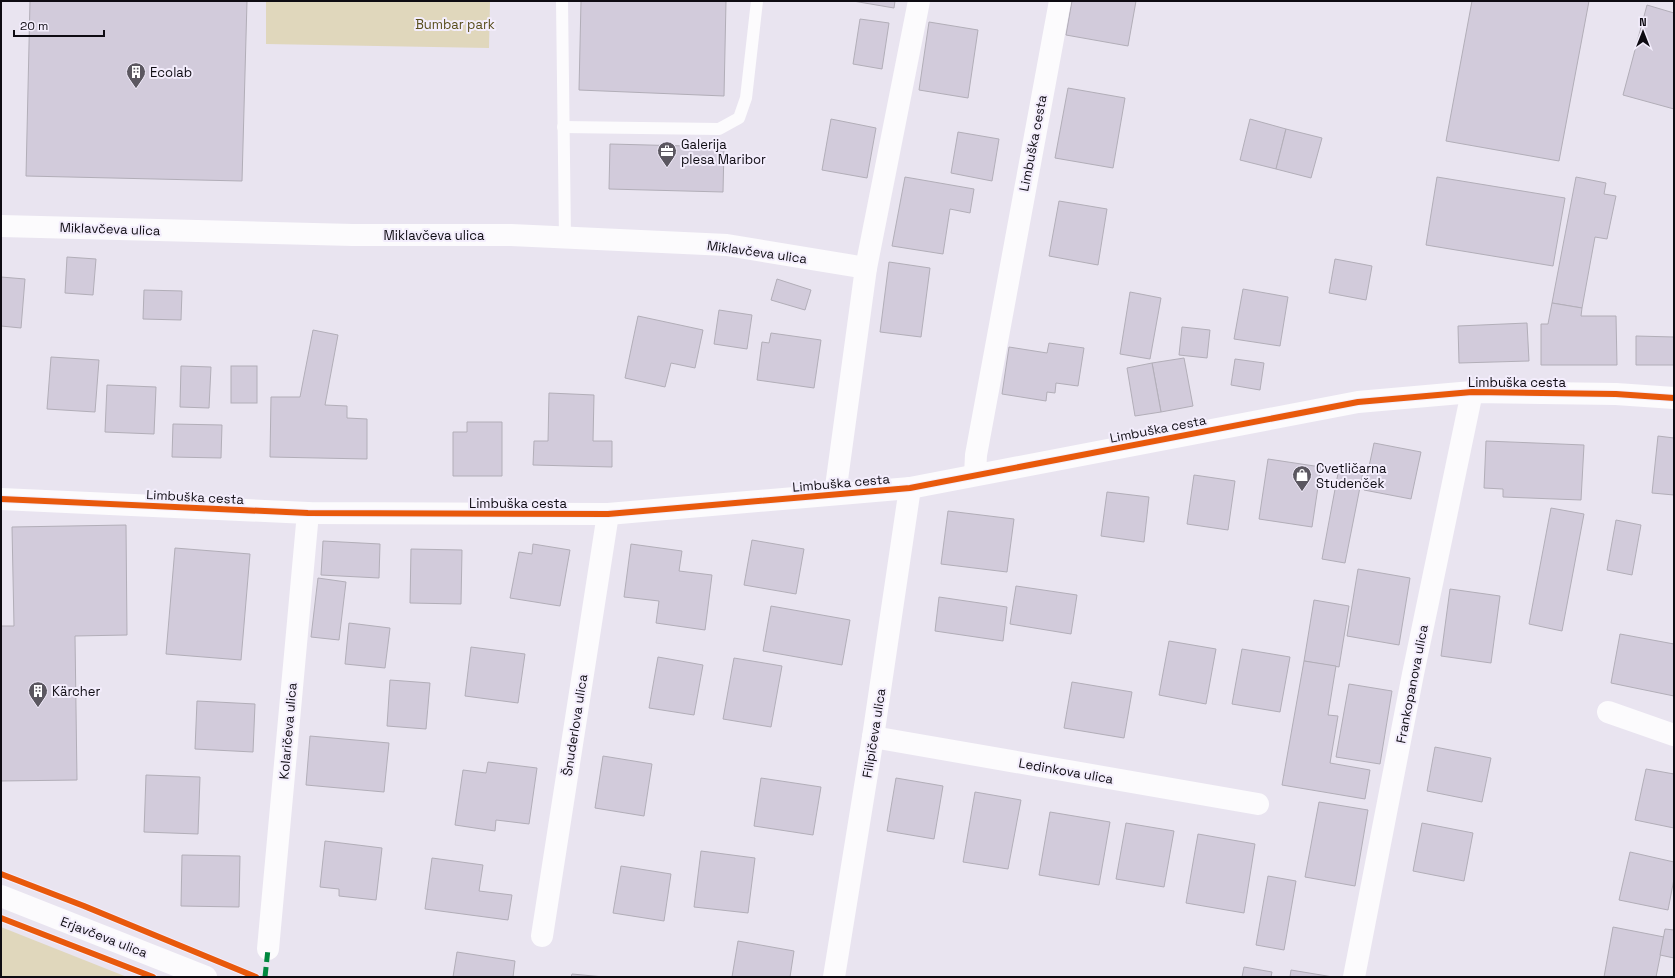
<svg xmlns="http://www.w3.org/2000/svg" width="1675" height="978" font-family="'Space Grotesk',sans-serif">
  <rect width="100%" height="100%" fill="#e9e4f0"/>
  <g fill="#e0d7bc">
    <polygon points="266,1 490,1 489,48 266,44"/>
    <polygon points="1,927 127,977 1,977"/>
  </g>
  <g fill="#d2cbdb" stroke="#b2aeb8">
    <polygon points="30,1 247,1 242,181 26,176"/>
    <polygon points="581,1 726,1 724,96 579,90"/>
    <polygon points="853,1 895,1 894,8"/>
    <polygon points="1072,1 1136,1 1128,46 1066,35"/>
    <polygon points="1472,1 1589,1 1559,161 1446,141"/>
    <polygon points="1647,5 1674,13 1674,109 1623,95"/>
    <polygon points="860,19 889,23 882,69 853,64"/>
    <polygon points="929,22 978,30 968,98 919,90"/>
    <polygon points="1068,88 1125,98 1113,168 1055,158"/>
    <polygon points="831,119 876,128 867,178 822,170"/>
    <polygon points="1250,119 1286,129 1276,169 1240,160"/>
    <polygon points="1286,129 1322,138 1311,178 1276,169"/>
    <polygon points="958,132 999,139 992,181 951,173"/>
    <polygon points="610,144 724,147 723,192 609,189"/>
    <polygon points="905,177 974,189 970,213 950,209 943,254 892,246"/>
    <polygon points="1437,177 1565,198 1553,266 1426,245"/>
    <polygon points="1576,177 1606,183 1604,194 1616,196 1607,239 1595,237 1582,308 1552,303"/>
    <polygon points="1059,201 1107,209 1098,265 1049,256"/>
    <polygon points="67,257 96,259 93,295 65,293"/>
    <polygon points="1335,259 1372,266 1366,300 1329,293"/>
    <polygon points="889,262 930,268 921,337 880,332"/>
    <polygon points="1,277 25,279 21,328 1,326"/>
    <polygon points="777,279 811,290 805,310 771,300"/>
    <polygon points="1243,289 1288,297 1280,346 1234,339"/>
    <polygon points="144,290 182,291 181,320 143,319"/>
    <polygon points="1130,292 1161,298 1150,359 1120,354"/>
    <polygon points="1552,303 1582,308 1581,316 1616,316 1617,365 1541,365 1541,324 1548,324"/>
    <polygon points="719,310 752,315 747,349 714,344"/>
    <polygon points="638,316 703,330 695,368 671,363 665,387 625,378"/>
    <polygon points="1527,323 1529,361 1459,363 1458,326"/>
    <polygon points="1182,327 1210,330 1207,358 1179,355"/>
    <polygon points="313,330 338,335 325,405 347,406 347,418 367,419 367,459 270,457 271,397 300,397"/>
    <polygon points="771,333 821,340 814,388 757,380 762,342 769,343"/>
    <polygon points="1636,336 1674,337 1674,365 1636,365"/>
    <polygon points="1049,343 1084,348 1078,386 1056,383 1055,393 1047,392 1046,401 1002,394 1009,347 1047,353"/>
    <polygon points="51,357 99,360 95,412 47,409"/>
    <polygon points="1184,358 1193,406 1161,412 1152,363"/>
    <polygon points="1235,359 1264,363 1260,390 1231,385"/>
    <polygon points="1152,363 1161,412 1135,416 1127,368"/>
    <polygon points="181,366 211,367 209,408 180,407"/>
    <rect x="231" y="366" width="26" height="37"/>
    <polygon points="107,385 156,387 154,434 105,432"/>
    <polygon points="549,393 594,395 593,441 612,441 612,467 533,465 534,441 548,441"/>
    <polygon points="467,422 502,422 502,476 453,476 453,432 467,432"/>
    <polygon points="173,424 222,425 221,458 172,457"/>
    <polygon points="1658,436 1674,438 1674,495 1652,493"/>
    <polygon points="1486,441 1584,445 1581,500 1503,497 1503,489 1484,488"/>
    <polygon points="1374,443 1421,452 1411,499 1364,490"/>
    <polygon points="1268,459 1321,467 1312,527 1259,519"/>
    <polygon points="1339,468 1363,472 1345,563 1322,559"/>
    <polygon points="1194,475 1235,481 1228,530 1187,524"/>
    <polygon points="1107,492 1149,497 1144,542 1101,536"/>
    <polygon points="1551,508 1584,514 1562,631 1529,624"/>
    <polygon points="948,511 1014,519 1007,572 941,564"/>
    <polygon points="1616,520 1641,525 1632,575 1607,570"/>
    <polygon points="126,525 127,635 75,636 77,780 1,781 1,626 14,626 12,527"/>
    <polygon points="752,540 804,549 796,594 744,585"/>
    <polygon points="323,541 380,544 379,578 321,575"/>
    <polygon points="533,544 570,550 560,606 510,598 519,552 532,554"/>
    <polygon points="631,544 682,551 679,571 712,575 705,630 656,623 659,601 624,597"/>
    <polygon points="175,548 250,554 241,660 166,654"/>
    <polygon points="411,549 462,550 461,604 410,603"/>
    <polygon points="1358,569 1410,578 1399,645 1347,636"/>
    <polygon points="318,578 346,582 339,640 311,637"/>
    <polygon points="1016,586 1077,595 1071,634 1010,624"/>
    <polygon points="1450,589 1500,596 1491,663 1441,656"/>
    <polygon points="939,597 1007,607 1003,641 935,631"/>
    <polygon points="1314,600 1349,606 1339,667 1304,661"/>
    <polygon points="771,606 850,620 842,665 763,651"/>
    <polygon points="349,623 390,628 385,668 345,664"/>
    <polygon points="1620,634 1674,644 1674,696 1611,683"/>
    <polygon points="1169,641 1216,649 1206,704 1159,695"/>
    <polygon points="471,647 525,654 518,703 465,696"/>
    <polygon points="1242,649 1290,657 1280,712 1232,704"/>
    <polygon points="658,657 703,665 694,715 649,708"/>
    <polygon points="734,658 782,666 771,727 723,719"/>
    <polygon points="1304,661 1336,666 1328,715 1338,716 1330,763 1370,770 1365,799 1282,785"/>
    <polygon points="390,680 430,683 426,729 387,726"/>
    <polygon points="1072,682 1132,692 1124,738 1064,728"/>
    <polygon points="1349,684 1392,691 1380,764 1336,757"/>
    <polygon points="197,701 255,704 253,752 195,749"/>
    <polygon points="310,736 389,743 384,792 306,785"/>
    <polygon points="1435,747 1491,758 1482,802 1427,791"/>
    <polygon points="603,756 652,764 644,816 595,808"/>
    <polygon points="488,762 537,768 529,824 496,820 495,831 455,825 463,770 486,773"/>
    <polygon points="1646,769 1674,774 1674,828 1635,820"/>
    <polygon points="146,775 200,777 198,834 144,832"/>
    <polygon points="761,778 821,787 813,835 754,826"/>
    <polygon points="896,778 943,786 934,839 887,831"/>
    <polygon points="975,792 1021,800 1008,869 963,862"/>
    <polygon points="1319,802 1368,810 1355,886 1305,877"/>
    <polygon points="1050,812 1110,822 1099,885 1039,875"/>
    <polygon points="1126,823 1174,831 1164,887 1116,879"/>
    <polygon points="1422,823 1473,833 1464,881 1413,871"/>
    <polygon points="1198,834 1255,844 1244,913 1186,903"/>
    <polygon points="325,841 382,848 376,900 339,896 339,889 320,887"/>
    <polygon points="701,851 755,858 748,913 694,907"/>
    <polygon points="1630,852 1674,862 1674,879 1668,910 1619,900"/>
    <polygon points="182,855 240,856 239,907 181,906"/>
    <polygon points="432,858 483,865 479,891 512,895 508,920 425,909"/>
    <polygon points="621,866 671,874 664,921 613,913"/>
    <polygon points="1268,876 1296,881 1284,950 1256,945"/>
    <polygon points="1613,927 1664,937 1656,977 1604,977"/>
    <polygon points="1665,929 1674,930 1674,958 1660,955"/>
    <polygon points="738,941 794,951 790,977 732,977"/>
    <polygon points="457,952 515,961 513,977 453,977"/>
    <polygon points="1244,967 1272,972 1271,977 1242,977"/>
    <polygon points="1291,970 1333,977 1290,977"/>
    <polygon points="572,974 604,977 571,977"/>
  </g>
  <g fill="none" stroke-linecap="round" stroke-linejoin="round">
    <g stroke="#fcfbfd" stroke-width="12">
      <polyline points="562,1 565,238"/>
      <polyline points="563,127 719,129 739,118 746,98 757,1"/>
    </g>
    <g stroke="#fcfbfd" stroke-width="22">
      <polyline points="1,226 353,235 511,235 727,245 866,268"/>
      <polyline points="975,475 976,455 1060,1"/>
      <polyline points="835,494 866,268 919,1"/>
      <polyline points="1608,712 1674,735"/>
      <polyline points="873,737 1258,804"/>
      <polyline points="542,936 608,514"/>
      <polyline points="268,949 308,513"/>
      <polyline points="834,977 873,737 910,488"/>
      <polyline points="1354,977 1413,674 1472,392"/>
    </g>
    <g stroke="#fcfbfd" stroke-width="22">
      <polyline points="1,499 308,513 608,514 910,488 1358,402 1472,392 1616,394 1674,398"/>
      <polyline points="1,896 206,977"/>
    </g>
    <polyline stroke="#00873e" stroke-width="5" stroke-dasharray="10 5" stroke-linecap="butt" points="265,977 268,949"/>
    <defs>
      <g id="cycleway">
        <polyline points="1,499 308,513 608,514 910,488 1358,402 1472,392 1616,394 1674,398"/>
        <polyline points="1,874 84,906 256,977"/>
        <polyline points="1,918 153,977"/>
      </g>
    </defs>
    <use href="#cycleway" stroke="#f3edfc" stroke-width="8"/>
    <use href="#cycleway" stroke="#e8590c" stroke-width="6"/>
  </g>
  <defs>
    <symbol id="building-pin" viewBox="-11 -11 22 30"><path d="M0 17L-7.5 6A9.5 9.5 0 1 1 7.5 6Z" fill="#5b5760" stroke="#f3edfc"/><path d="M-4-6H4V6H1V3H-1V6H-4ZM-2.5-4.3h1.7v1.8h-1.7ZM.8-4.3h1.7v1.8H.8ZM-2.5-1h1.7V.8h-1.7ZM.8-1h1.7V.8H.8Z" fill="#fff"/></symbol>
    <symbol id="office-pin" viewBox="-11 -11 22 30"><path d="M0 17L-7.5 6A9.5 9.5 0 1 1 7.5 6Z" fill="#5b5760" stroke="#f3edfc"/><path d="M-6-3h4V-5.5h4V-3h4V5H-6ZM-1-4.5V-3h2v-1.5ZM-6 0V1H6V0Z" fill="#fff"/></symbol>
    <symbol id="shop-pin" viewBox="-11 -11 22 30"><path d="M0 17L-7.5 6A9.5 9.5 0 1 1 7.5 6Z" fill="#5b5760" stroke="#f3edfc"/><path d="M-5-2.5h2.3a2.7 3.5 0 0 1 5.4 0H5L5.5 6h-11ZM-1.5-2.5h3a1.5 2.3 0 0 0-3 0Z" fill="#fff"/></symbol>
  </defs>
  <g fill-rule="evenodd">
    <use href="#building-pin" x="125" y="61" width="22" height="30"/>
    <use href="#office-pin" x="656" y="140" width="22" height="30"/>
    <use href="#shop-pin" x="1291" y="464" width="22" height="30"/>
    <use href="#building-pin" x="27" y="680" width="22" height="30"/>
  </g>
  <g text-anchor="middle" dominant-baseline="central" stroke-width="4" stroke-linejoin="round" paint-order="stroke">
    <g font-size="13" fill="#594e1c" stroke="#f3edfc">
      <text x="455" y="24">Bumbar park</text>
    </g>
    <g font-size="13" fill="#0e0b12" stroke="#f3edfc" text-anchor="start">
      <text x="150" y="72">Ecolab</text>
      <text x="681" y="144">Galerija<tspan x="681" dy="15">plesa Maribor</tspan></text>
      <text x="1316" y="468">Cvetličarna<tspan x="1316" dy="15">Studenček</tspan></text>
      <text x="52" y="691">Kärcher</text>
    </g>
    <g font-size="13" fill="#0e0b12" stroke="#f3edfc">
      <text transform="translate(1033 143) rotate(-79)">Limbuška cesta</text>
      <text transform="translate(110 229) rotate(2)">Miklavčeva ulica</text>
      <text x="434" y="235">Miklavčeva ulica</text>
      <text transform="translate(757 252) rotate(8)">Miklavčeva ulica</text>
      <text x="1517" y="382">Limbuška cesta</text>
      <text transform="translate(1158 429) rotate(-11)">Limbuška cesta</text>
      <text transform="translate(841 483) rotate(-5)">Limbuška cesta</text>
      <text transform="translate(195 497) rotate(3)">Limbuška cesta</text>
      <text x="518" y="503">Limbuška cesta</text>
      <text transform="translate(1412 684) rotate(-79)">Frankopanova ulica</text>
      <text transform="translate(575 725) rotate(-81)">Šnuderlova ulica</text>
      <text transform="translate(288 731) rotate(-85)">Kolaričeva ulica</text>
      <text transform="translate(874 733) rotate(-81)">Filipičeva ulica</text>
      <text transform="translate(1066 771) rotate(10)">Ledinkova ulica</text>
      <text transform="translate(104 937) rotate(21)">Erjavčeva ulica</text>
    </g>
  </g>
  <rect width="1675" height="978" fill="none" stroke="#0e0b12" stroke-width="4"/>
  <g transform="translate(1643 32)" stroke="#f3edfc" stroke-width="3" paint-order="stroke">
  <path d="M0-3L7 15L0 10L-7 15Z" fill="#0e0b12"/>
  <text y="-6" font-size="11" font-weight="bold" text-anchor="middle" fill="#0e0b12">N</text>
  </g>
  <path d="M14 30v6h90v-6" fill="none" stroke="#0e0b12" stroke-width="2"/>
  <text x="20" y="30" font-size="12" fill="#0e0b12" stroke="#f3edfc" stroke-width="3" paint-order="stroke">20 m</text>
</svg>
